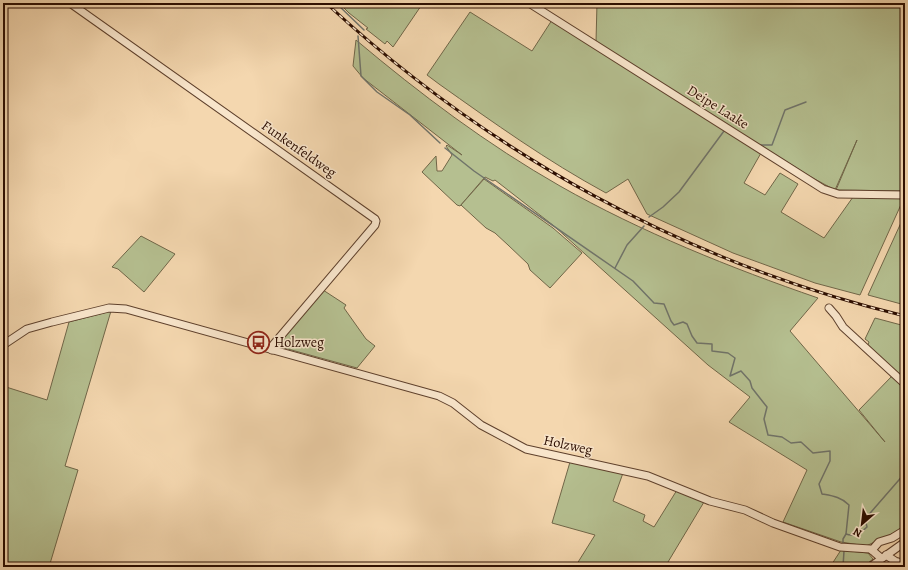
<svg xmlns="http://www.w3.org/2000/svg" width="908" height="570" font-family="Alegreya,serif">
  <rect width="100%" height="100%" fill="#f4d7af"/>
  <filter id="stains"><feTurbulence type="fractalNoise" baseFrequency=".005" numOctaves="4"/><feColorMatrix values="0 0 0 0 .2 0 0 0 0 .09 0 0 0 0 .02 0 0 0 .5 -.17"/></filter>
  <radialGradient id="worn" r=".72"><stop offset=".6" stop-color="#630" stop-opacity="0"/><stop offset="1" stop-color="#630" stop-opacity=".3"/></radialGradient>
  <g fill="#b5bf90" stroke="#706648">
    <polygon points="339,3 423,3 393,47 387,41 385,44 366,29 368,28 349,13"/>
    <polygon points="597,3 905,3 905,191 836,190 857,140 835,190 811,177 596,42"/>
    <path d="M470 12 532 51 552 20 761 153 744 183 765 195 780 173 798 184 781 212 824 238 853 197 904 198 860 295 815 283 733 253 647 214 628 179 606 193C547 161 494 123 439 84L427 75Z"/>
    <path d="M356 40C420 94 488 145 560 186 641 232 731 268 818 298L790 331 885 442 859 410 893 375 905 387V527L900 530 866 546 841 542 783 522 807 470 729 422 750 397 708 365 554 226 495 180 493 181 485 177 460 206 457 205 422 172 436 156 437 171H442L452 155 446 146 447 145 462 155 363 78 353 66Z"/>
    <polygon points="484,179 553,228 582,253 550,288 530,270 528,264 508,245 495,233 486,228 461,205"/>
    <polygon points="905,214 905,305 868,295"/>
    <polygon points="141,236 175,254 144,292 118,269 112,267"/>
    <polygon points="323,290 346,305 344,308 366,339 375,346 357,368 277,346 278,344"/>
    <polygon points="111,311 65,466 78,470 49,567 3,567 3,386 47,400 69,322"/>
    <polygon points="875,318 905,326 905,381 867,347 869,342 865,339"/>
    <polygon points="570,462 623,473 613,501 645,515 643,521 654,527 677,490 704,502 665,567 575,567 595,535 552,523"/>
    <polygon points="841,550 868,553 873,559 863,567 830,567"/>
  </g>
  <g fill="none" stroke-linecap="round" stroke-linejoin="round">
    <g stroke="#70746a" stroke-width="1.5">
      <polyline points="336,3 364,30"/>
      <polyline points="358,36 361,76 377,92 410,115 440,143"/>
      <polyline points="760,145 772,145 785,110 806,102"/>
      <path d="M445 148 474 171 633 281 654 303 664 304 671 321 674 325 683 322 687 324 692 336 697 343 712 344V351L728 353 735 358 730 376 741 371 750 381 752 388 767 407 764 419 768 435 782 437 791 443 801 442 813 453 830 451V461L819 484 822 494C833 496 841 497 849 505L846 534"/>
      <polyline points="649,217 663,207 679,192 724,131"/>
      <polyline points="615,268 627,245 644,226"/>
      <path d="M843 544V539L846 534C854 537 861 533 867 527L865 519 905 473"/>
      <polyline points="843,567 844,551"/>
    </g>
    <defs>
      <g id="minor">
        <polyline points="70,3 375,219 376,221 375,225 273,345 272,350"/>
        <polyline points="529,3 823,189 838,194 905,195"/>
        <polyline points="829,308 836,316 843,327 905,384"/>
        <polyline points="3,345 27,329 52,322 109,308 126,309 439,396 453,403 481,425 526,449 648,476 710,501 745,510 773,523 840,547 870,549 874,552 881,558"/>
        <polyline points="872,550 879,542 892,538 905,530"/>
        <polyline points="886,555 895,561 905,564"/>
        <polyline points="870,567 905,542"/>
      </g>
    </defs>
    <use href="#minor" stroke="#5e402c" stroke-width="9"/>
    <use href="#minor" stroke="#f8e5cb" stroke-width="7"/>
    <defs>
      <path id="rail" d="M326 3C489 154 689 264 905 316"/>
    </defs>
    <use href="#rail" stroke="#2c0d00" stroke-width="3"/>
    <use href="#rail" stroke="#f8e5cb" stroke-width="1.5" stroke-dasharray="4.5" stroke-linecap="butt"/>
  </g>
  <defs>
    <symbol id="bus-ring" viewBox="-11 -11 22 22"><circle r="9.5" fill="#f8e5cb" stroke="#8f2418" stroke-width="1.5"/><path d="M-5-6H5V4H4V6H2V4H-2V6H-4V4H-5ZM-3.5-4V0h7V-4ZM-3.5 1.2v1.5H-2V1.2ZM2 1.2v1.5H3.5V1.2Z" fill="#8f2418"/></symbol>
  </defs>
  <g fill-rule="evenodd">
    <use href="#bus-ring" x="246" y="330" width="25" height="25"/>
  </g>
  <g text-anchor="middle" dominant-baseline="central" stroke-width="3" stroke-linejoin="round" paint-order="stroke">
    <g font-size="14" fill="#2c0d00" stroke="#f8e5cb">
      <text transform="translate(718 107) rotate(32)">Deipe Laake</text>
      <text transform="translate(299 149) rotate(35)">Funkenfeldweg</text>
      <text transform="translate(568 445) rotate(12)">Holzweg</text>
    </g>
    <g font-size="14" fill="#2c0d00" stroke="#f8e5cb" text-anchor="start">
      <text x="274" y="342">Holzweg</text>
    </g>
  </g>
  <rect width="908" height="570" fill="none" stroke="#f4d7af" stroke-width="16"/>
  <rect x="4" y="4" width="900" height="562" fill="none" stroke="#2c0d00" stroke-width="2"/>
  <rect x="8" y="8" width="892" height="554" fill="none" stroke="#2c0d00"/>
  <g transform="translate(862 524) rotate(208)" stroke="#f8e5cb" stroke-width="3" paint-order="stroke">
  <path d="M0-3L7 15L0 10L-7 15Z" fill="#2c0d00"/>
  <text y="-6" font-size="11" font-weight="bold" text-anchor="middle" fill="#2c0d00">N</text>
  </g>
  <rect width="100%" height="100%" filter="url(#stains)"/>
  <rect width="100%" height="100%" fill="url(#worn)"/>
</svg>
